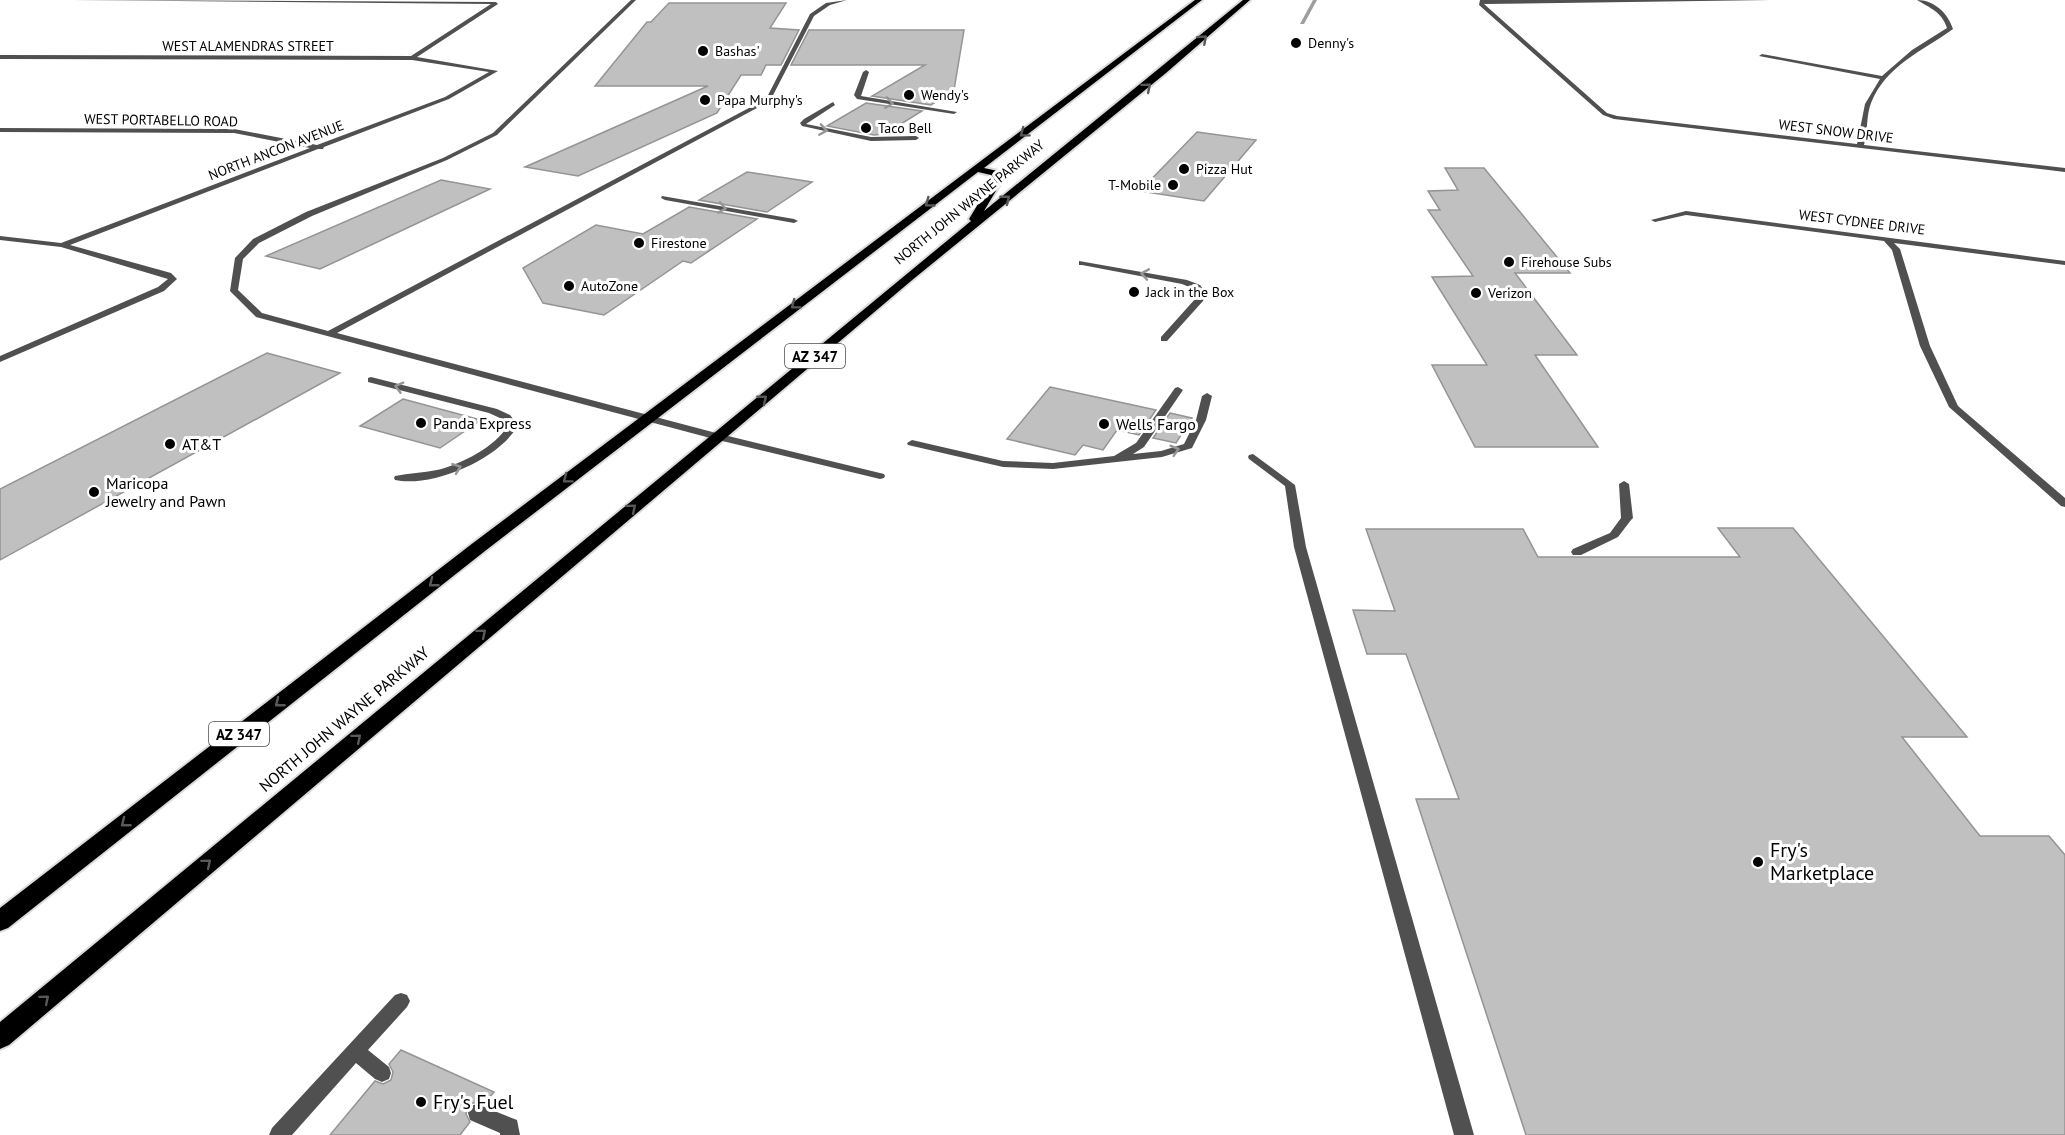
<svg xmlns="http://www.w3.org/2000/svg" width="2065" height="1135" font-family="'PT Sans',sans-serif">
  <rect width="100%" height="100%" fill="#fff"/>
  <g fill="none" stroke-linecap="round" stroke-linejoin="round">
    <polygon fill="#9e9e9e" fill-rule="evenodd" points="1313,0 1317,0 1304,24 1300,24"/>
  </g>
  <g fill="#c0c0c0" stroke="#949494" stroke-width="1.5">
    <polygon points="669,3 786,3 770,28 799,30 781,65 766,65 761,75 741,75 717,113 578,176 525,167 708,86 595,86 647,22 651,22"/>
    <polygon points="809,30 964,30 954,90 931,105 872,96 925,65 791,65"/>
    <polygon points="866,103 922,111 885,134 874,135 827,126"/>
    <polygon points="1197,132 1256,140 1204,201 1140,191"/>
    <polygon points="1445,168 1484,168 1570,273 1515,273 1577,355 1535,355 1598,447 1475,447 1432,365 1487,365 1432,277 1473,276 1428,210 1440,210 1428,191 1458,190"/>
    <polygon points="747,172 812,182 767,212 699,200"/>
    <polygon points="441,180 490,189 320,269 266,256"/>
    <polygon points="689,207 757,219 691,263 683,261 604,315 543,303 523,268 596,225 643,234"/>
    <polygon points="267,353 340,373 0,560 0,489"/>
    <polygon points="1050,387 1156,410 1139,435 1117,430 1103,450 1083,445 1075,455 1007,439"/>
    <polygon points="403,399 481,420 440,448 360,426"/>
    <polygon points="1170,413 1192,418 1176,443 1153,438"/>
    <polygon points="1718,528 1793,528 1967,737 1902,737 1980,836 2049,836 2065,855 2065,1135 1526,1135 1416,799 1459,799 1406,654 1367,654 1353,610 1395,611 1366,529 1523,529 1538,557 1740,557"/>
    <polygon points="401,1050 494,1092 484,1104 476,1102 468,1105 466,1114 470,1122 460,1135 330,1135 375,1081 383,1084 391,1080 393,1072 389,1064"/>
  </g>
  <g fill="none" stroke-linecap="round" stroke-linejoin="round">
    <defs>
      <polygon id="trunk" points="1195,0 1202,0 984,168 998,171 1003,179 984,211 1243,0 1250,0 1166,73 911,281 9,1045 0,1049 0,1022 971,221 969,219 993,179 991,175 978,172 485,551 8,928 0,931 0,908 473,543"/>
    </defs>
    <use href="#trunk" stroke="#dbdbdb" stroke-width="4"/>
    <g fill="#505050" fill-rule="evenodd">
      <polygon points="631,0 636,0 497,135 447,160 312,216 259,243 243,259 238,290 262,313 328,331 766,99 810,14 826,3 847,0 830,5 814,16 770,101 337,333 720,434 884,474 885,476 884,478 880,479 714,439 256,317 230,291 235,258 253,239 306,212 443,158 493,133"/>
      <polygon points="866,70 869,72 861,96 957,112 954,114 857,99 854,95 863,72"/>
      <polygon points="833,102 835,105 806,124 871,137 916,136 919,138 916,140 871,141 802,126 800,123 804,119"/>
      <polygon points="662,196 794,219 798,221 794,223 665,200 661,198"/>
      <polygon points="1079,261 1187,280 1200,285 1206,293 1203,301 1167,341 1161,341 1161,337 1196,298 1198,293 1194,289 1182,284 1082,265 1079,265"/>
      <path d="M371 377 497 409 510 415 518 425C500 459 432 488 395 480L394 478 395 476C409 473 423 473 437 470 460 465 497 446 508 425L502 419 489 413 368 382V378Z"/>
      <polygon points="1178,387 1183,390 1144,447 1133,454 1161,451 1184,444 1196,420 1202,396 1207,393 1212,396 1206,420 1192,448 1162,457 1053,469 1003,467 908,445 907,443 912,440 1003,461 1053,463 1114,456 1136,443 1175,388"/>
      <polygon points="1253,454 1295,485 1306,547 1474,1135 1454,1135 1294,547 1285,486 1249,459 1248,457 1249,455"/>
      <polygon points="1624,481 1629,484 1633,518 1631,520 1618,537 1581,555 1573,555 1571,552 1573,549 1610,533 1621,518 1619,484"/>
      <polygon points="401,993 407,995 410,1001 407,1007 368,1050 389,1067 391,1073 389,1079 382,1082 375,1079 356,1063 292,1135 269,1135 272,1128 395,995"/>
      <polygon points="477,1104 517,1120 520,1135 500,1135 500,1133 470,1120 468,1113 470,1106"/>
    </g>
    <g fill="#505050" fill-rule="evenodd">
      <polygon points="71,0 496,2 498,4 417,57 498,71 449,99 324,147 323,149 318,149 70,245 171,273 177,279 164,291 0,362 0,356 158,287 168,279 61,247 0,240 0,236 61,243 310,148 234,133 0,132 0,128 234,129 317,145 445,97 489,72 412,60 0,59 0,55 411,56 491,4"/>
      <path d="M1480 0H1771L1484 4 1607 113 1617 116 1857 144 1865 104 1880 79 1759 56 1762 54 1882 76 1912 50 1947 28C1942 12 1930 8 1917 0 1934 0 1948 13 1953 29 1923 51 1886 65 1871 103 1866 116 1868 131 1864 145L2065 168V172L1614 119 1603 115 1479 5Z"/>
      <polygon points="1686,211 2065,261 2065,265 1894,243 1900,249 1930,346 1958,406 2065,498 2065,507 2061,506 1949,407 1920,346 1892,250 1884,241 1686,215 1655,222 1651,220"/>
    </g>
    <use href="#trunk" fill="#000" fill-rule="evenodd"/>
  </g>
  <defs><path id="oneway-chevron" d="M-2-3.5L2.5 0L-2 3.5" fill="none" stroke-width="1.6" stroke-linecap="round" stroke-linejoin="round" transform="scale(1.5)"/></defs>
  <g stroke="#595959">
    <use href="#oneway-chevron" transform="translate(1203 39) rotate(-42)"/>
    <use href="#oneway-chevron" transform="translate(1147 87) rotate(-40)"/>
    <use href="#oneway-chevron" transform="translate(1024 133) rotate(143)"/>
    <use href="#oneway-chevron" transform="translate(1006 199) rotate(-39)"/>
    <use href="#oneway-chevron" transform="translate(929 203) rotate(144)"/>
    <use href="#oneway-chevron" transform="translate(795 305) rotate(143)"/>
    <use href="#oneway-chevron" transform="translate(763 399) rotate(-39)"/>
    <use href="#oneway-chevron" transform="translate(567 479) rotate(143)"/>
    <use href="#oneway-chevron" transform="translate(632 508) rotate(-40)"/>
    <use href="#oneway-chevron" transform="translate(433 583) rotate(142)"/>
    <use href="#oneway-chevron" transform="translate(482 633) rotate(-40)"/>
    <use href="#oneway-chevron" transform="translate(279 703) rotate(142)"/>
    <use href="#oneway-chevron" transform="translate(357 738) rotate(-40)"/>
    <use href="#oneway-chevron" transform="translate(125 823) rotate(142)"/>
    <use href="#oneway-chevron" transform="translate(207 863) rotate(-40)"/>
    <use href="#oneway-chevron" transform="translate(45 999) rotate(-40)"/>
  </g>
  <g stroke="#969696">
    <use href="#oneway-chevron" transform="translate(889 103) rotate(8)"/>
    <use href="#oneway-chevron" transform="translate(823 130) rotate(9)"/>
    <use href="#oneway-chevron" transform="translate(722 208) rotate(10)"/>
    <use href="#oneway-chevron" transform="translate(1145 274) rotate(-170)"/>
    <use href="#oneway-chevron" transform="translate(399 387) rotate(-165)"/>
    <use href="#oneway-chevron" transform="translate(1175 450) rotate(-17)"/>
    <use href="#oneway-chevron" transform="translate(457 468) rotate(-20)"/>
  </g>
  <g fill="#000" stroke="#fff" stroke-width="2">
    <circle cx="1296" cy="43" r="6"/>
    <circle cx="703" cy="51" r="6"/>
    <circle cx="909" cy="95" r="6"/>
    <circle cx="705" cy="100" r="6"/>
    <circle cx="866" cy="128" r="6"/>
    <circle cx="1184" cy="169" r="6"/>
    <circle cx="1173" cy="185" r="6"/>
    <circle cx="639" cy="243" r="6"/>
    <circle cx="1509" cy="262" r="6"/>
    <circle cx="569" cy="286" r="6"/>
    <circle cx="1134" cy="292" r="6"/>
    <circle cx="1476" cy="293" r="6"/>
    <circle cx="421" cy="423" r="6"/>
    <circle cx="1104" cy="424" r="6"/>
    <circle cx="170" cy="444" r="6"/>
    <circle cx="94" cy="492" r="6"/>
    <circle cx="1758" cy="862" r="6"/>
    <circle cx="421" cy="1102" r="6"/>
  </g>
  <g text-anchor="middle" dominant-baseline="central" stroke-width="6" stroke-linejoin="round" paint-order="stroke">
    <g font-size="14" fill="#000" stroke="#fff" text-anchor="start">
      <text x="1308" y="43">Denny's</text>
      <text x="715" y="51">Bashas'</text>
      <text x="921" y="95">Wendy's</text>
      <text x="717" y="100">Papa Murphy's</text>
      <text x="878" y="128">Taco Bell</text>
      <text x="1196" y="169">Pizza Hut</text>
      <text x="1161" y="185" text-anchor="end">T-Mobile</text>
      <text x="651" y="243">Firestone</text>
      <text x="1521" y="262">Firehouse Subs</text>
      <text x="581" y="286">AutoZone</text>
      <text x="1146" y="292">Jack in the Box</text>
      <text x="1488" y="293">Verizon</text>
    </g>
    <g font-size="14" fill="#000" stroke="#fff">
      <text x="248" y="46">WEST ALAMENDRAS STREET</text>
      <text transform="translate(161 120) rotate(1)">WEST PORTABELLO ROAD</text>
      <text transform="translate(1836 131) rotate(7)">WEST SNOW DRIVE</text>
      <text transform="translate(276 150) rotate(-21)">NORTH ANCON AVENUE</text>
      <text transform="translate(969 202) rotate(-39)">NORTH JOHN WAYNE PARKWAY</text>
      <text transform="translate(1862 222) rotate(7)">WEST CYDNEE DRIVE</text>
    </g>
    <g fill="#fff" stroke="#4c4c4c" stroke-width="1.5">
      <rect x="785" y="344" width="60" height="24" rx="4.5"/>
      <rect x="209" y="722" width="60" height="24" rx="4.5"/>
    </g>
    <g font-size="15" font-weight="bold" fill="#000">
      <text x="815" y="356">AZ 347</text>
      <text x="239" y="734">AZ 347</text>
    </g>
    <g font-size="16" fill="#000" stroke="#fff" text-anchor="start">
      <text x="433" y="423">Panda Express</text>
      <text x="1116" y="424">Wells Fargo</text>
      <text x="182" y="444">AT&amp;T</text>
      <text x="106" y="483">Maricopa<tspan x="106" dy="18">Jewelry and Pawn</tspan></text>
    </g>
    <g font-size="16" fill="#000" stroke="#fff">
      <text transform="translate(344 719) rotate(-40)">NORTH JOHN WAYNE PARKWAY</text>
    </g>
    <g font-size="20" fill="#000" stroke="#fff" text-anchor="start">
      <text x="1770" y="850">Fry's<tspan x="1770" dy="23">Marketplace</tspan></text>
      <text x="433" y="1102">Fry's Fuel</text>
    </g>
  </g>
</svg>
